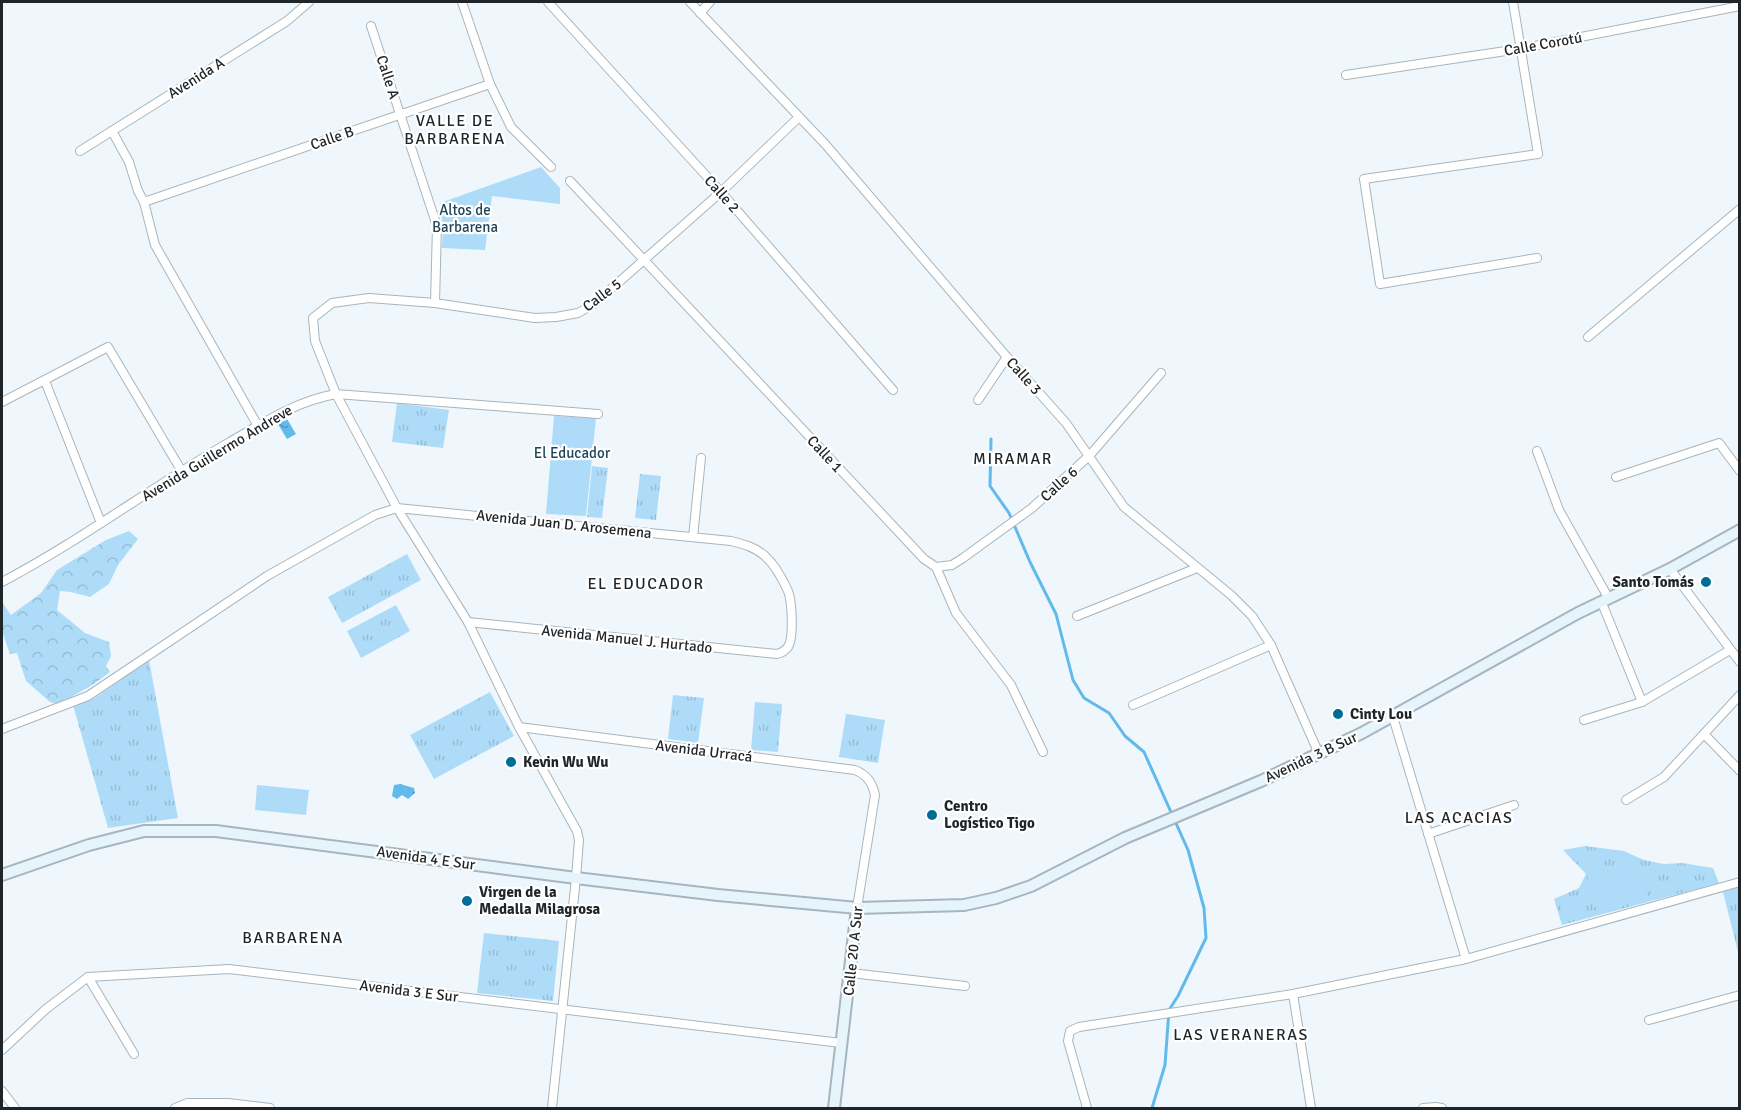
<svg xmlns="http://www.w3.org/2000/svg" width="1741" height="1110" font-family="Signika,sans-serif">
  <defs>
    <pattern id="grass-tufts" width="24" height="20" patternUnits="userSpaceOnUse" patternTransform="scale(1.5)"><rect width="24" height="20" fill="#aedcf8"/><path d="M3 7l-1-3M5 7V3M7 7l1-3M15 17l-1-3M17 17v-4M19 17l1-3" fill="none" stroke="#95bdd5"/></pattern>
    <pattern id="forest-crowns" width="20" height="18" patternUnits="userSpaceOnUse" patternTransform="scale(1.5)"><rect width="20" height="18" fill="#aedcf8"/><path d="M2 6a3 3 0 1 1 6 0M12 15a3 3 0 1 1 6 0" fill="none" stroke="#95bdd5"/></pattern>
    <pattern id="water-ripples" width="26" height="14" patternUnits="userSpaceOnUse" patternTransform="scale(1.5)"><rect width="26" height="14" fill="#62baec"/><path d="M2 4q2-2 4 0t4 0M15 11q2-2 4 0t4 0" fill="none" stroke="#5097bf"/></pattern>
  </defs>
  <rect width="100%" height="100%" fill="#eff7fd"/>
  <g fill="url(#grass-tufts)">
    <polygon points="397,403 449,410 443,448 392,442"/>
    <polygon points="592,466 608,468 602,518 587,517"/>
    <polygon points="640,474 661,476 656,520 635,518"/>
    <polygon points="407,554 421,580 342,623 328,597"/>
    <polygon points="396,605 410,631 361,658 347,631"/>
    <polygon points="149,660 178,818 108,828 73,705 95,698"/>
    <polygon points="490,692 514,736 434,779 410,735"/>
    <polygon points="673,695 704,698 698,743 668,739"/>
    <polygon points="755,702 782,704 778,752 751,750"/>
    <polygon points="846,714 885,720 878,763 839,757"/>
    <polygon points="1585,846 1624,851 1644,860 1664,864 1682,863 1713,868 1719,883 1562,925 1554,899 1579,888 1586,874 1563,850"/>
    <polygon points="1739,887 1740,887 1739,956 1723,892"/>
    <polygon points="484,933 559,941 553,1001 477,993"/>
  </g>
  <polygon fill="url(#forest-crowns)" points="129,531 138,539 118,565 109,584 90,597 71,592 60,591 57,610 85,633 109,642 111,656 106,666 110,672 91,686 58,704 50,702 26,681 17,653 10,654 2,631 2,602 11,615 41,593 57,570 106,540"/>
  <g fill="#aedcf8">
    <polygon points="541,167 560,188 560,204 492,196 485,250 442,248 443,227 440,203"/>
    <polygon points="554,416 596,418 586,516 546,514"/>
    <polygon points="257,785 309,790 306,815 255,810"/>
    <polygon points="1640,864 1647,895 1595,907 1587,876"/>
  </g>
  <g fill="url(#water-ripples)">
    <polygon points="287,419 296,434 287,439 278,424"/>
    <polygon points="400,784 414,788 415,793 408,799 402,795 397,799 392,796 394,785"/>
  </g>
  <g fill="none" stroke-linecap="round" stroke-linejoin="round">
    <polyline stroke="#62baec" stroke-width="3" points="991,439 990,486 1009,513 1030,562 1056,614 1073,680 1084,698 1109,713 1125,736 1144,752 1188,850 1204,908 1206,938 1178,996 1169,1010 1165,1065 1152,1108"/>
    <defs>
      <g id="street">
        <polyline points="462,2 490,84 511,127 551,167"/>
        <polyline points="548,2 721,192 893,390"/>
        <polyline points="690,2 826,145 1007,357 1066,423 1124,507 1231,595 1252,616 1271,645 1319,754"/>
        <polyline points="1513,2 1538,154 1364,179 1380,284 1537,258"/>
        <polyline points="700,13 710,2"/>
        <polyline points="371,26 437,226 435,303"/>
        <polyline points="1346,75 1519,49 1740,6"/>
        <polyline points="112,131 129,162 138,191 144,202 155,245 258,426"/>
        <polyline points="80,151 287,21 309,2"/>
        <polyline points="570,181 924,559 936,567 956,613 1011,685 1043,752"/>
        <polyline points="144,202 490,84"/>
        <polyline points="1588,337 1740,209"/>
        <polyline points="45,381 101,523"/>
        <polyline points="978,400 1007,357"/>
        <polyline points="2,402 108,347 181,470"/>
        <polyline points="1537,451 1559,510 1609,599"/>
        <polyline points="1616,477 1719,443 1740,471"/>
        <polyline points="693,537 701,458"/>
        <polyline points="936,567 952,565 963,558 1032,508 1090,455 1161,373"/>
        <polyline points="1670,569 1740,662"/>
        <path d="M2 582C80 541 152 487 228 443 263 423 296 401 336 394L598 414"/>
        <polyline points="1602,603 1642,702"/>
        <polyline points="1077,616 1197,568"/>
        <polyline points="1133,705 1271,645"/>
        <polyline points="1393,717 1466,959"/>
        <polyline points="1584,720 1642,702 1730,650"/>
        <path d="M519 727 855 770C867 775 872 782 875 795L857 908"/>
        <path d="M2 729 88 696 267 576 375 515 397 508 731 541C743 544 755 547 765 556 775 565 783 580 788 591 792 601 794 638 788 647 785 651 781 653 777 654L468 622"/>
        <polyline points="1704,734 1740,771"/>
        <polyline points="1626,800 1664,777 1740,695"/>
        <polyline points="1428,834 1514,805"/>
        <polyline points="851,973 965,986"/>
        <polyline points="88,977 134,1054"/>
        <polyline points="1293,994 1311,1108"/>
        <polyline points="1649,1020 1740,995"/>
        <polyline points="2,1050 46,1009 88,977 229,969 841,1043"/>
        <polyline points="2,1091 15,1108"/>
        <polyline points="175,1108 187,1103 228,1103 270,1108"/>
        <polyline points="552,1108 576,878 579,840 577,831 519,727 468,622 397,508 336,394 315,341 313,318 332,303 369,298 435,303 535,318 556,317 578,313 594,304 721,192 799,117"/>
        <polyline points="1087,1108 1068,1041 1070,1031 1079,1027 1293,994 1466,959 1740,882"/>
        <polyline points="1423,1108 1436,1107 1442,1108"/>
      </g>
      <g id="secondary">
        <polyline points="2,875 89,845 144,831 216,831 576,878 718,895 857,908 964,905 996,898 1031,886 1125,838 1261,781 1362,733 1578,613 1670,569 1740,530"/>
        <polyline points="834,1108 857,908"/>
      </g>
    </defs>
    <use href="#street" stroke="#a7b5be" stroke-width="10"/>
    <use href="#secondary" stroke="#a7b5be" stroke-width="14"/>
    <use href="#street" stroke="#fff" stroke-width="8"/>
    <use href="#secondary" stroke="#e6f4fc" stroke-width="10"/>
  </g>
  <g fill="#006d99" stroke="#fff" stroke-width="2">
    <circle cx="1706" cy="582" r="6"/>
    <circle cx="1338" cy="714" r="6"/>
    <circle cx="511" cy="762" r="6"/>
    <circle cx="932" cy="815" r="6"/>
    <circle cx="467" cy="901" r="6"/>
  </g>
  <g text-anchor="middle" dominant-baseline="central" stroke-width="4.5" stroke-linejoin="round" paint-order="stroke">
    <g font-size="15" fill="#1f2528" stroke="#fff">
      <text transform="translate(1543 44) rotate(-10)">Calle Corotú</text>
      <text transform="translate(388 77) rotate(72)">Calle A</text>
      <text transform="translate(196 78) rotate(-32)">Avenida A</text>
      <text transform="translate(332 138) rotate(-19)">Calle B</text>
      <text transform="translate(722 194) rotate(48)">Calle 2</text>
      <text transform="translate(602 295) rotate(-37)">Calle 5</text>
      <text transform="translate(1024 376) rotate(48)">Calle 3</text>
      <text transform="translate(217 453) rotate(-31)">Avenida Guillermo Andreve</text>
      <text transform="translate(825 454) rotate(47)">Calle 1</text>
      <text transform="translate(1059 484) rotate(-42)">Calle 6</text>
      <text transform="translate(564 524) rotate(6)">Avenida Juan D. Arosemena</text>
      <text transform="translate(627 639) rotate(6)">Avenida Manuel J. Hurtado</text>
      <text transform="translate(704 751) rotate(7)">Avenida Urracá</text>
      <text transform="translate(1311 757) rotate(-25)">Avenida 3 B Sur</text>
      <text transform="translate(426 858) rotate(8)">Avenida 4 E Sur</text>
      <text transform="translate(853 951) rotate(-84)">Calle 20 A Sur</text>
      <text transform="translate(409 991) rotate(7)">Avenida 3 E Sur</text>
    </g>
    <g font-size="15" fill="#1f455a" stroke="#fff">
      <text x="465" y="210">Altos de<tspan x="465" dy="17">Barbarena</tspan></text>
      <text x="572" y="453">El Educador</text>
    </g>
    <g font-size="15" font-weight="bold" fill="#1f2528" stroke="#fff" text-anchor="start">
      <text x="1694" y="582" text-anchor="end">Santo Tomás</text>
      <text x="1350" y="714">Cinty Lou</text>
      <text x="523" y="762">Kevin Wu Wu</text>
      <text x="944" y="806">Centro<tspan x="944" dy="17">Logístico Tigo</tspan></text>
      <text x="479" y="892">Virgen de la<tspan x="479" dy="17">Medalla Milagrosa</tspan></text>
    </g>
    <g font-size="16" letter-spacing="1.5" fill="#1f2528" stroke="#fff">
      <text x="455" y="121">VALLE DE<tspan x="455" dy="18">BARBARENA</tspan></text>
      <text x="1013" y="459">MIRAMAR</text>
      <text x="646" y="584">EL EDUCADOR</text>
      <text x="1459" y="818">LAS ACACIAS</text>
      <text x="293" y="938">BARBARENA</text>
      <text x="1241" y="1035">LAS VERANERAS</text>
    </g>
  </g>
  <rect width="1741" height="1110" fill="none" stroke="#1f2528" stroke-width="6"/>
</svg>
